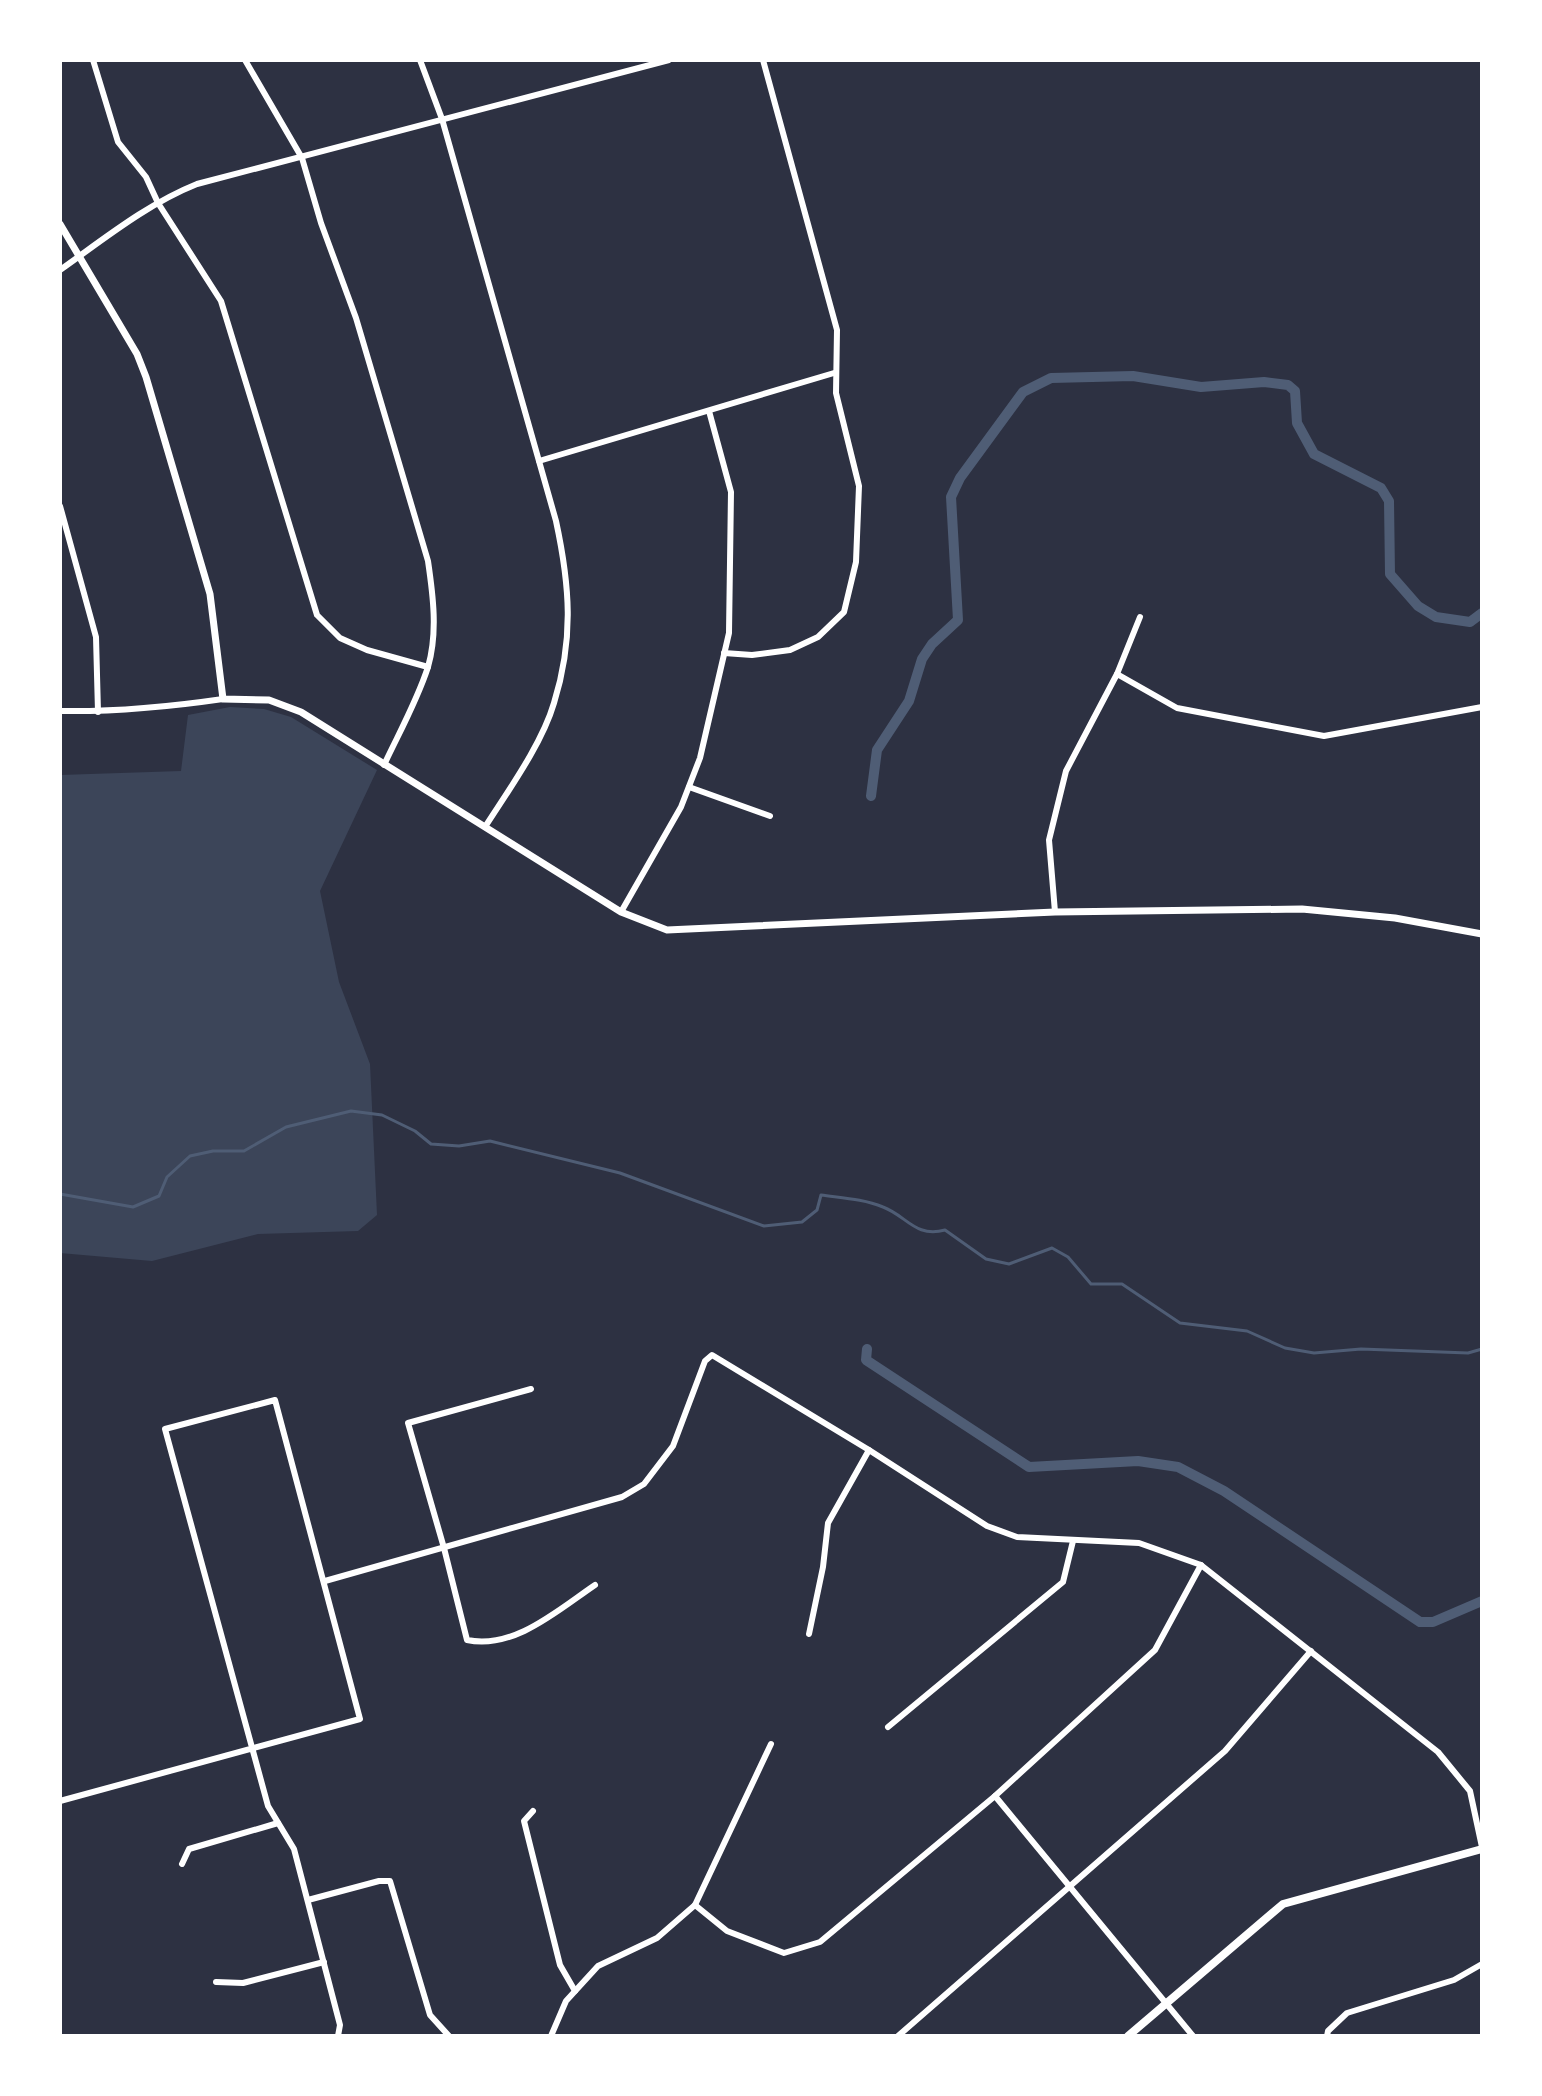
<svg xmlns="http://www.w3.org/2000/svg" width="1542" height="2096" font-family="Roboto,sans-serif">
  <rect width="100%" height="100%" fill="#2d3142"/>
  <polygon fill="#3c4559" points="230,707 264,709 291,717 377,770 320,891 339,982 370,1064 377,1215 358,1231 258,1234 152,1261 60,1253 60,775 181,771 188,715"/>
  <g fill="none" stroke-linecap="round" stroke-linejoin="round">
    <path stroke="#4f5d75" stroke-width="3" d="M60 1194 133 1207 159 1196 167 1177 190 1156 213 1151H244L286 1127 351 1111 382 1115 415 1131 431 1144 459 1146 490 1141 620 1173 764 1226 802 1222 817 1210 821 1195C843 1198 864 1199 883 1207 907 1216 915 1238 945 1230L986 1259 1009 1264 1052 1248 1068 1257 1091 1284H1122L1180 1323 1247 1331 1285 1348 1314 1353 1361 1349 1468 1353 1482 1349"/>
    <g stroke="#4f5d75" stroke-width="10">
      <polyline points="871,796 877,750 909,701 922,659 932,644 958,620 951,497 960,478 1023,392 1051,378 1133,376 1201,387 1264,382 1288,385 1295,391 1297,423 1314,454 1381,488 1389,501 1390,574 1418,606 1436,617 1470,622 1482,613"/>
      <polyline points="867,1349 866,1360 1029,1467 1138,1461 1178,1467 1224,1491 1420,1622 1433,1622 1482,1601"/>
    </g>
    <g stroke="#fff" stroke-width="6">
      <polyline points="93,60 118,142 146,177 158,203 221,301 317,615 340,638 367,650 428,667"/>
      <path d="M245 60 302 158 321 223 356 318 428 561C433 595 438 633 428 667 417 701 399 733 384 765"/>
      <path d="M420 60 442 119 556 521C570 586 574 639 554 703 542 744 508 791 485 827"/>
      <path d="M60 270C104 239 147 204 197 184L669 60"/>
      <polyline points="539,461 834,373"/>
      <polyline points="60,506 96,637 98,712"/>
      <polyline points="724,653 752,655 790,650 818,637 844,612 856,562 859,486 836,393 837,330 763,60"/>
      <polyline points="1117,674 1140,617"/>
      <path d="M60 711C115 712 168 707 223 699"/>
      <polyline points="689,787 770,816"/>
      <polyline points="621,912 681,807 700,758 729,633 731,492 709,411"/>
      <polyline points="1055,912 1049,840 1066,771 1117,674 1177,708 1324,736 1482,707"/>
      <path d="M531 1389 408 1423 444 1548 467 1640C514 1650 558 1610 595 1585"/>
      <polyline points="325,1581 622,1497 644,1484 673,1446 705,1361 712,1355 869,1450 987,1526 1017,1537 1139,1543 1201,1565 1438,1752 1470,1791 1482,1847"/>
      <polyline points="809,1634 823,1567 828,1523 869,1450"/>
      <polyline points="888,1727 1063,1582 1073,1541"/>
      <polyline points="995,1796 1193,2036"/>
      <polyline points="60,1801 360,1719 275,1400 165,1429 268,1806 294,1849 340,2025 338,2036"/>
      <polyline points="533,1811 524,1821 560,1965 575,1991"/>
      <polyline points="182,1864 189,1849 278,1823"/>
      <polyline points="308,1900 379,1881 390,1881 430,2015 449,2036"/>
      <polyline points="695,1905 727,1931 784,1953 820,1942 995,1796 1155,1650 1201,1565"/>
      <polyline points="216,1982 243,1983 324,1962"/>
      <polyline points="551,2036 566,2001 598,1966 657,1938 695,1905 771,1744"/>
      <polyline points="898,2036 1225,1751 1311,1651"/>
      <polyline points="1327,2036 1328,2031 1347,2013 1454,1980 1482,1964"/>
    </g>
    <polyline stroke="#fff" stroke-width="7" points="60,224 137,354 146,377 210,594 223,699 269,700 301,712 621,912 667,930 1055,912 1302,909 1395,918 1482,934"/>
    <polyline stroke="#fff" stroke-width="8" points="1128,2036 1283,1904 1482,1849"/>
  </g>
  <rect width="1542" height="2096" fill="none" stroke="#ffffff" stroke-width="124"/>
</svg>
